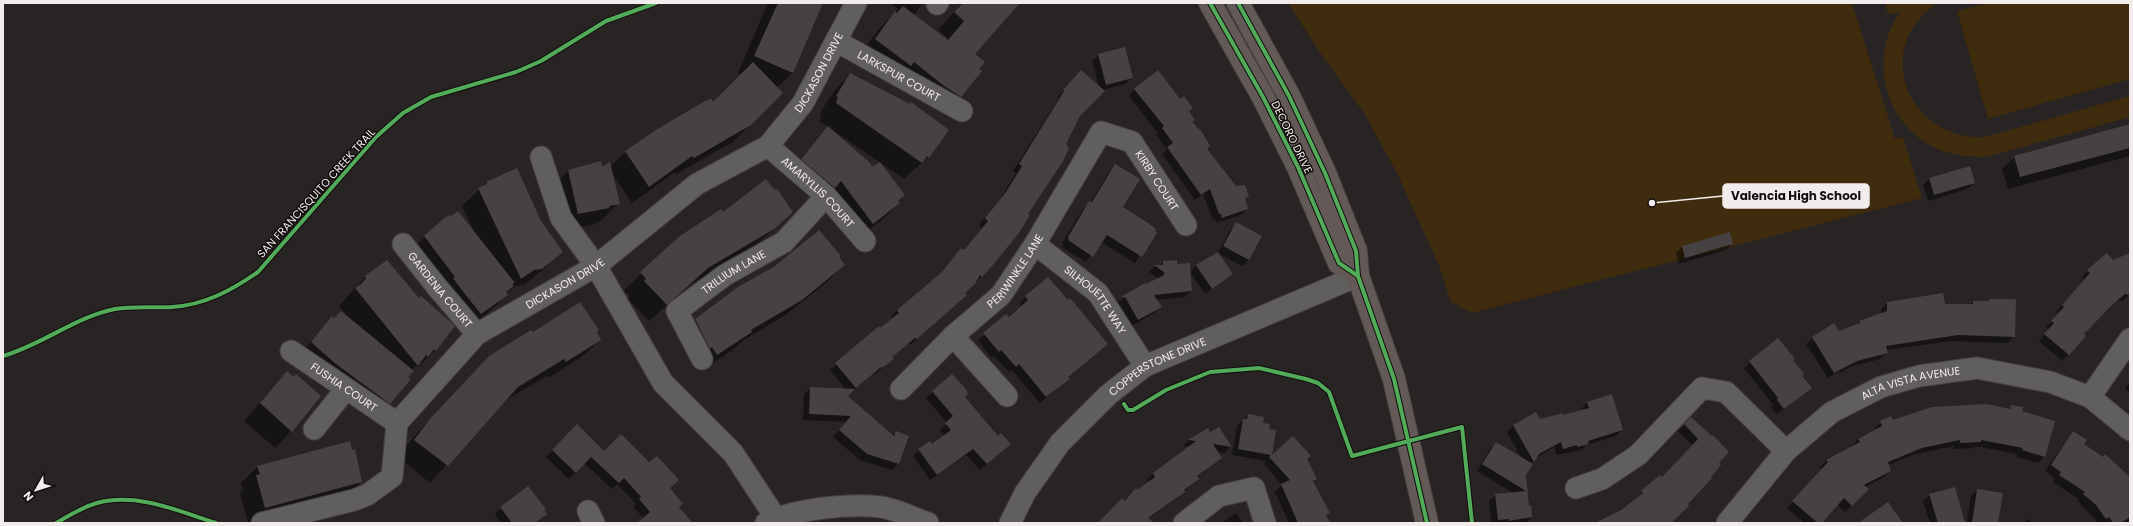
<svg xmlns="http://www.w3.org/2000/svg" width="2133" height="526" font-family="Poppins,sans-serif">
  <rect width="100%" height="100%" fill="#292424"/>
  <g fill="#3f2b0d">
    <polygon points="1288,3 1852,3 1895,139 1903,137 1922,198 1471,313 1450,301 1441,270 1397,173 1364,113 1319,51"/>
    <path d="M1885 3H1938C1871 46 1906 141 1985 137L2130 96V117L1986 157C1969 157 1951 155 1935 148 1884 123 1868 58 1900 12L1888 14Z"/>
    <polygon points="1987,3 2130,3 2130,79 1988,119 1957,11"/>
  </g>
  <g fill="#0007">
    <polygon points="768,3 823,3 792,73 777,88 781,93 733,142 676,174 675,172 632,203 612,173 618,203 602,220 592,225 561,230 551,188 568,171 610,167 626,152 713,104 742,75 738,73"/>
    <polygon points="891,3 922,3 914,16 946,40 948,38 938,30 962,3 1020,3 973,55 960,96 944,113 897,79 859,56 878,30 898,9"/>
    <polygon points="1099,55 1132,78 1125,84 1102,90 1080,115 982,276 964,293 959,301 910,345 908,343 891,357 892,359 886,365 875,374 874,372 847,396 892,436 896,432 908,437 898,464 892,470 860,460 833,437 846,422 803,420 804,394 811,388 846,390 830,370 879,328 880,329 893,319 891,317 897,310 938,277 961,249 963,251 982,228 979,225 1000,199 1016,173 1013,171 1059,98 1057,97 1075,78 1099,87 1092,61"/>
    <polygon points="851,74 928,157 904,179 834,131 872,169 904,195 898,202 899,203 882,220 855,240 824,198 817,204 785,176 828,127 819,121 822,114 820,113 834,91"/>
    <polygon points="1135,89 1180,100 1192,108 1188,112 1191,123 1206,149 1236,187 1248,197 1244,200 1247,208 1241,215 1216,223 1215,219 1213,220 1203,194 1195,200 1162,154 1167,149 1156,135 1158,133 1129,96"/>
    <polygon points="2130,125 2130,156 2008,189 2002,169 2015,157"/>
    <polygon points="1116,165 1121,207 1156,233 1135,263 1101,242 1086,262 1062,247 1064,244 1062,243 1083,209 1090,203 1109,172"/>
    <polygon points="1930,178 1974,183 1967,189 1928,201 1923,185"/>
    <polygon points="487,182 540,221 562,251 545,268 524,285 516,286 506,293 507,295 490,311 464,331 407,253 445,219 474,231 462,206"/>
    <polygon points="792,212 756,245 690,285 649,321 628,299 630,297 624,290 681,236 722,214"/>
    <polygon points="1236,224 1249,260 1242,266 1218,253 1230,230"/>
    <polygon points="1729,233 1732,244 1726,250 1679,264 1676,253 1682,247"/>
    <polygon points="1218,254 1232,274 1205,294 1190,272 1196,266"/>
    <polygon points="2130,254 2130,294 2122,301 2117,300 2083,334 2085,336 2062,361 2039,341 2049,330 2046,327 2059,314 2056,312 2084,280 2082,277 2088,270"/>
    <polygon points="837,257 844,265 827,282 784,316 742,341 734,349 700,372 695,363 693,365 678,336 695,319 739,288"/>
    <polygon points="1163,262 1176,265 1191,291 1185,297 1156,300 1160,307 1154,313 1132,326 1119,303 1117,303 1145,284 1146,286 1159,279 1149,272 1155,266 1160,266"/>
    <polygon points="365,277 419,299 453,326 435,350 418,367 416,366 412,370 389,403 372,420 295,360 332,318 347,316 339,306"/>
    <polygon points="1026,297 1107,343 1067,377 1068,379 1062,385 1040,403 1012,370 1009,372 994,356 992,358 978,340 1022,306 1020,303"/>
    <polygon points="1990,300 2014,336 2008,343 1951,341 1886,350 1887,352 1880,359 1850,367 1840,373 1839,371 1828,378 1806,344 1813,338 1838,332 1855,326 1860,321 1881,315 1881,309 1887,303 1970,305 1973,302 1987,302"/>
    <polygon points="596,333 600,340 583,356 548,378 547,376 504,401 430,483 398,457 413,438 489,356 532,334"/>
    <polygon points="1778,339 1801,376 1804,394 1777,414 1771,407 1773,405 1744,368"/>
    <polygon points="287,372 291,431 275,448 244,421"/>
    <polygon points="2130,383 2130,394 2125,388"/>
    <polygon points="933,392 964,397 1003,450 980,470 966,455 930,480 913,456 919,450 932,445 945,436 940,430 947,423 926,398"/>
    <polygon points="1587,403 1622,430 1616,436 1587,445 1581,450 1557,455 1554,447 1536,458 1525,474 1528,507 1530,507 1531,518 1526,523 1491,523 1489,501 1496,495 1513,493 1477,471 1490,449 1497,443 1522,459 1507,432 1513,426 1563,417 1582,411 1581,409"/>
    <polygon points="2012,406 2021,412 2044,457 2038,463 2016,457 2017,454 1976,446 1974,448 1954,449 1954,446 1915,454 1888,465 1890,471 1884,477 1865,487 1867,489 1845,512 1837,504 1821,523 1804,523 1787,508 1822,469 1820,467 1826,461 1853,447 1852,446 1858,439 1876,430 1875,428 1881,422 2008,410"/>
    <polygon points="1248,415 1268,429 1275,431 1270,457 1316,479 1313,483 1329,513 1325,516 1329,523 1289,523 1275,492 1282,485 1264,464 1266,461 1232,455 1237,426"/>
    <polygon points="1691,419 1712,438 1670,523 1601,523 1636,499 1650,484 1662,478 1692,445 1678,431"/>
    <polygon points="577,426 604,452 669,489 689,523 640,523 644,519 633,506 636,504 617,484 612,489 584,463 569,479 546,457"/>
    <polygon points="1219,428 1230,447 1224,453 1217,452 1221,458 1197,477 1198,479 1177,498 1148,519 1146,523 1099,523 1149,483 1147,480 1153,474 1190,447 1183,446 1189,440 1208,429 1210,433"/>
    <polygon points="2073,432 2083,444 2130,479 2130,523 2098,523 2078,501 2079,499 2053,482 2055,478 2045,471"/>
    <polygon points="258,466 361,482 344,499 248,523 240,493 243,490 241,483"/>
    <polygon points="1977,490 1997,523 1967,523 1971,496"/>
    <polygon points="1930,495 1964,523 1930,523 1923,501"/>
    <polygon points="501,508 543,511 545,514 538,521 539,523 501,523 495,514"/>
    <polygon points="1236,513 1243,523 1222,523"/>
    <polygon points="2029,519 2032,523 2023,523"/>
  </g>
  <g fill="#464243">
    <polygon points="778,3 823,3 793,73 754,56"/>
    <polygon points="963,3 1020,3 975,54 985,62 979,69 982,71 961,97 944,86 914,62 911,66 875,39 895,11 897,13 903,6 948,40 964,21 954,12"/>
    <polygon points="1125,47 1133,78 1106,85 1098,54"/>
    <polygon points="753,62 783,93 751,125 694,158 692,156 649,187 625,151 656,130 698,105 711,98 713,102"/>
    <polygon points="1081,70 1105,91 1080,116 1066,144 1069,148 1063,161 1028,214 1030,215 1019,233 992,266 982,277 980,275 975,284 965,293 967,295 917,339 915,338 892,357 894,359 882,368 881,367 856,388 835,363 879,326 880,328 899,313 897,310 941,273 961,248 964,250 988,221 985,218 1006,192 1022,166 1019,164 1064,91 1063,90"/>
    <polygon points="1158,70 1180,99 1184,96 1193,108 1189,111 1195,120 1192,122 1202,132 1210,146 1207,149 1236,186 1245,185 1249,197 1245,198 1248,209 1222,218 1221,214 1219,214 1210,189 1201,195 1167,147 1173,143 1162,128 1164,126 1134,89"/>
    <polygon points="850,73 910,104 911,102 949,130 929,158 927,156 922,163 836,103 838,97 836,96"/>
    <polygon points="2130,124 2130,148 2020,177 2014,156"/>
    <polygon points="828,126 870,163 872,167 880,162 905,195 898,201 900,203 873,224 841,181 835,188 801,159"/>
    <polygon points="601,161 602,167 610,162 620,204 609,206 610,208 578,214 568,170"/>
    <polygon points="1115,164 1140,179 1123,207 1148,223 1156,229 1155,231 1157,233 1142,257 1107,235 1093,257 1068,240 1069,238 1068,237 1089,201 1092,202"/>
    <polygon points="1970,166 1975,183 1934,195 1929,178"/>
    <polygon points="517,168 541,221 563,252 542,269 534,270 521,279 478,188 487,184 486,182"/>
    <polygon points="766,179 771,186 776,190 777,189 793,212 774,229 708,268 667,305 644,281 646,279 640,272 680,236 721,209 723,212"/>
    <polygon points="458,211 515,283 512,284 514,286 506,292 508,295 481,314 461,289 453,278 455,277 424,236 444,218 450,215 451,216"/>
    <polygon points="1236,222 1262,236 1249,260 1223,246"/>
    <polygon points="819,230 841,256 839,257 845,265 802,300 751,330 752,332 717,355 712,347 710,349 695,319 738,287 775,266"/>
    <polygon points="1730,232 1733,244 1685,258 1682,246"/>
    <polygon points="1218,252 1233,274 1212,289 1196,265"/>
    <polygon points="2107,253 2113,260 2130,253 2130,295 2125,294 2112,305 2084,334 2086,336 2069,355 2044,334 2054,323 2051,321 2064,307 2062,305 2090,273 2087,270"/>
    <polygon points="387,260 419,298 421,296 455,326 436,351 434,349 428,357 426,355 418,366 355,288 362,283 366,278 365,276"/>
    <polygon points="1177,260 1177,264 1190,263 1192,291 1154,295 1162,307 1138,320 1125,297 1121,297 1145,283 1146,284 1164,275 1164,272 1154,265 1163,265 1163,261"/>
    <polygon points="1048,277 1068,300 1070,298 1108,344 1068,377 1070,379 1046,397 1019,364 1016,367 1001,350 999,352 983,333 1006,314 1009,317 1028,300 1025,296"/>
    <polygon points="1943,293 1945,304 1973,304 1973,301 1989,301 1989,299 2016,299 2015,337 1958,335 1886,346 1888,353 1857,361 1834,373 1812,337 1834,323 1839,331 1860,323 1859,321 1887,311 1887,302"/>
    <polygon points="580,302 599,330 597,332 601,340 566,362 564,359 518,387 448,466 414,440 430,419 489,356 531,330 533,332"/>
    <polygon points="341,311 414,371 408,377 411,379 390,404 336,364 311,342 332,316 334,318"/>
    <polygon points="1778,338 1795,359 1793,360 1804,374 1802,376 1812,388 1784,409 1777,400 1778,398 1749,361"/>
    <polygon points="287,371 294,377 296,374 321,396 292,432 260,403"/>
    <polygon points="952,374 966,389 968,394 965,397 998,436 1001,433 1011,444 987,464 973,449 937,475 918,449 930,441 932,444 951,430 945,423 953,416 932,391"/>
    <polygon points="810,387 855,389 848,396 872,417 894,436 896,431 909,436 899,464 867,454 839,430 851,416 809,414"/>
    <polygon points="1612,394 1623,430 1588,441 1589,444 1577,447 1577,445 1563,449 1561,442 1539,454 1534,462 1513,425 1536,412 1540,419 1563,413 1563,415 1589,408 1587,402"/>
    <polygon points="1986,404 2010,409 2011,405 2023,407 2022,411 2055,421 2045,457 2022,450 2023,448 1981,440 1981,442 1960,443 1960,440 1922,448 1888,462 1891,471 1864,485 1869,489 1852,506 1844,498 1822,523 1818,523 1792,501 1828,462 1826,460 1860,442 1858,439 1882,426 1880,421 1891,416 1893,420 1932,407"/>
    <polygon points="1248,414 1264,417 1263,423 1270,424 1269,429 1276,430 1272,455 1293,436 1311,456 1307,459 1317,479 1313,481 1330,513 1326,515 1330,523 1298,523 1281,484 1290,480 1269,457 1271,455 1238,449 1243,419 1247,419"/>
    <polygon points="1691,417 1712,436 1713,435 1729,452 1719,463 1721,465 1711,477 1712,478 1688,504 1689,506 1671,523 1595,523 1621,510 1643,493 1641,491 1660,475 1662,477 1698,439 1684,424"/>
    <polygon points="577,424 604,451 621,434 649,462 657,456 679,480 670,488 683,504 679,507 693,523 637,523 650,512 639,499 641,497 624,478 619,483 591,457 576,473 552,450"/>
    <polygon points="1219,427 1232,447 1213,444 1222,458 1197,476 1199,479 1184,490 1185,492 1148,518 1154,523 1098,523 1122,498 1125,501 1136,488 1137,490 1155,477 1153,473 1196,441 1188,440 1208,428 1210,432"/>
    <polygon points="2073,431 2087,440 2084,444 2103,457 2105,454 2130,477 2130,517 2121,523 2113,523 2109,517 2106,519 2096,505 2083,494 2085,492 2059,475 2061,472 2051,465"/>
    <polygon points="350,441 352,450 355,449 362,482 265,508 256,475 260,474 257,466"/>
    <polygon points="1496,442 1533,464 1526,475 1529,506 1531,505 1532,517 1509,521 1509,519 1498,520 1495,494 1526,491 1482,464"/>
    <polygon points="528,486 546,509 544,510 547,514 535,523 512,523 500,507"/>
    <polygon points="1955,487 1965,523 1938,523 1929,494"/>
    <polygon points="1977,489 2003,493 1998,523 1972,523"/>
    <polygon points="1888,502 1903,523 1858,523"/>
  </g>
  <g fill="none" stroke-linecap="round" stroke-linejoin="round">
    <defs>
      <g id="minor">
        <polyline points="937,4 938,3"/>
        <path id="s1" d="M836 41 962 111"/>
        <path id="s2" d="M768 146 826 196 865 241"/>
        <polyline points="541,157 561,218 596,266 663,383 733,453 779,523"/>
        <path id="s3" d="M403 244 437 287 477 334"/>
        <path id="s4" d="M1035 244 1098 293 1145 366"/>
        <polyline points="953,336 1007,396"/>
        <path id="s5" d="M291 351 397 423"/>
        <path id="s6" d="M702 359 677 311 725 275 784 242 826 196"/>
        <path id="s7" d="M901 389 953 336 1001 295 1035 244 1101 132 1132 142 1186 225"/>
        <polyline points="2090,397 2130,339"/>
        <polyline points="314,429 346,389"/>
        <polyline points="1576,488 1602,479 1638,455 1702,388 1726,392 1786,451"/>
        <polyline points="588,511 594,523"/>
        <path id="s8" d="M262 523 354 500 367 495 392 477 397 423 477 334 596 266 697 184 768 146 803 103 856 3"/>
        <path d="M766 523C794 509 849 503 881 507 896 509 913 518 928 523"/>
        <path id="s9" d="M1010 523 1025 493 1060 443 1108 395 1145 366 1358 276"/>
        <polyline points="1184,523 1219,496 1254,488 1265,523"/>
        <path id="s10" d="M1727 523 1786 451 1832 412 1881 387 1919 376 1977 368 2050 382 2090 397 2130 430"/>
      </g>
      <g id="major">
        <polyline points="1210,3 1263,97 1298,167 1339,263 1358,276"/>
        <polyline points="1238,3 1289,96 1325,173 1356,251 1358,276 1394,379 1427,523"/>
      </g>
    </defs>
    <use href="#minor" stroke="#474242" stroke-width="23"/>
    <use href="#major" stroke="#474242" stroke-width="24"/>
    <use href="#minor" stroke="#615e5e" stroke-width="21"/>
    <use href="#major" stroke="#635a57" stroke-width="22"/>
    <defs>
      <g id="cycleway">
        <polyline points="1210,3 1263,97 1298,167 1339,263 1358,276"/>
        <polyline points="1238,3 1289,96 1325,173 1356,251 1358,276 1394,379 1427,523"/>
        <path d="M3 356C42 345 75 317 115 309 133 306 154 308 172 307 205 305 232 290 258 272L376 137 403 113 431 97 516 72 541 61 606 21 656 3"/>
        <polyline points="1124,404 1128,410 1133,410 1166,390 1210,372 1259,368 1306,379 1318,383 1329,392 1352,456 1462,427 1472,523"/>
        <path d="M56 523C69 516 82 507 97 503 137 492 178 511 216 523"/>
      </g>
    </defs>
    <use href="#cycleway" stroke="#110d0d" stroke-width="6"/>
    <use href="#cycleway" stroke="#51ab58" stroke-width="4"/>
  </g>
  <g text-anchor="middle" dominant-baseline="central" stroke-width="3" stroke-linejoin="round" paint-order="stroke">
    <g font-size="11" fill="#f3ecec" stroke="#110d0d">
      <text stroke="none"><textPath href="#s8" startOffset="751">DICKASON DRIVE</textPath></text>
      <text stroke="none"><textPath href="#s1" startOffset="72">LARKSPUR COURT</textPath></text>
      <text transform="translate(1292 137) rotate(64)">DECORO DRIVE</text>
      <text stroke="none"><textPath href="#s7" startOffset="407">KIRBY COURT</textPath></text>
      <text transform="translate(316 193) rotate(-48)">SAN FRANCISQUITO CREEK TRAIL</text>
      <text stroke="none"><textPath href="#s2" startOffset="68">AMARYLLIS COURT</textPath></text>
      <text stroke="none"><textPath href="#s7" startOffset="165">PERIWINKLE LANE</textPath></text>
      <text stroke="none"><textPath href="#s6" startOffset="123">TRILLIUM LANE</textPath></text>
      <text stroke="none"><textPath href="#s8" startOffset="415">DICKASON DRIVE</textPath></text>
      <text stroke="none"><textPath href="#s3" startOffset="59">GARDENIA COURT</textPath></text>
      <text stroke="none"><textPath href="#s4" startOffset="83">SILHOUETTE WAY</textPath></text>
      <text stroke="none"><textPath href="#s9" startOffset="220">COPPERSTONE DRIVE</textPath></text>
      <text stroke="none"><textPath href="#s10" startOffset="238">ALTA VISTA AVENUE</textPath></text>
      <text stroke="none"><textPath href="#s5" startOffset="64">FUSHIA COURT</textPath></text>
    </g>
  </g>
  <path fill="none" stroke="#f3ecec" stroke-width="1.5" d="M1652 203L1723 196"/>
  <circle fill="#f3ecec" stroke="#110d0d" stroke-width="1.5" cx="1652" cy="203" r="4"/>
  <rect fill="#f3ecec" stroke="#f3ecec" stroke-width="1.5" x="1723" y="184" width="146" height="24" rx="4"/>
  <g font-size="12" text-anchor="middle" font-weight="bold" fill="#111">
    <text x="1796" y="200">Valencia High School</text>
  </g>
  <rect width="2133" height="526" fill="none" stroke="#f3ecec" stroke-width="8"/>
  <g transform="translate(36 490) rotate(231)" stroke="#110d0d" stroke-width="3" paint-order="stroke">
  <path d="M0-3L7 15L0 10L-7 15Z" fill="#f3ecec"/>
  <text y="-6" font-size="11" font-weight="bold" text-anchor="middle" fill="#f3ecec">N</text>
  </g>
</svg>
